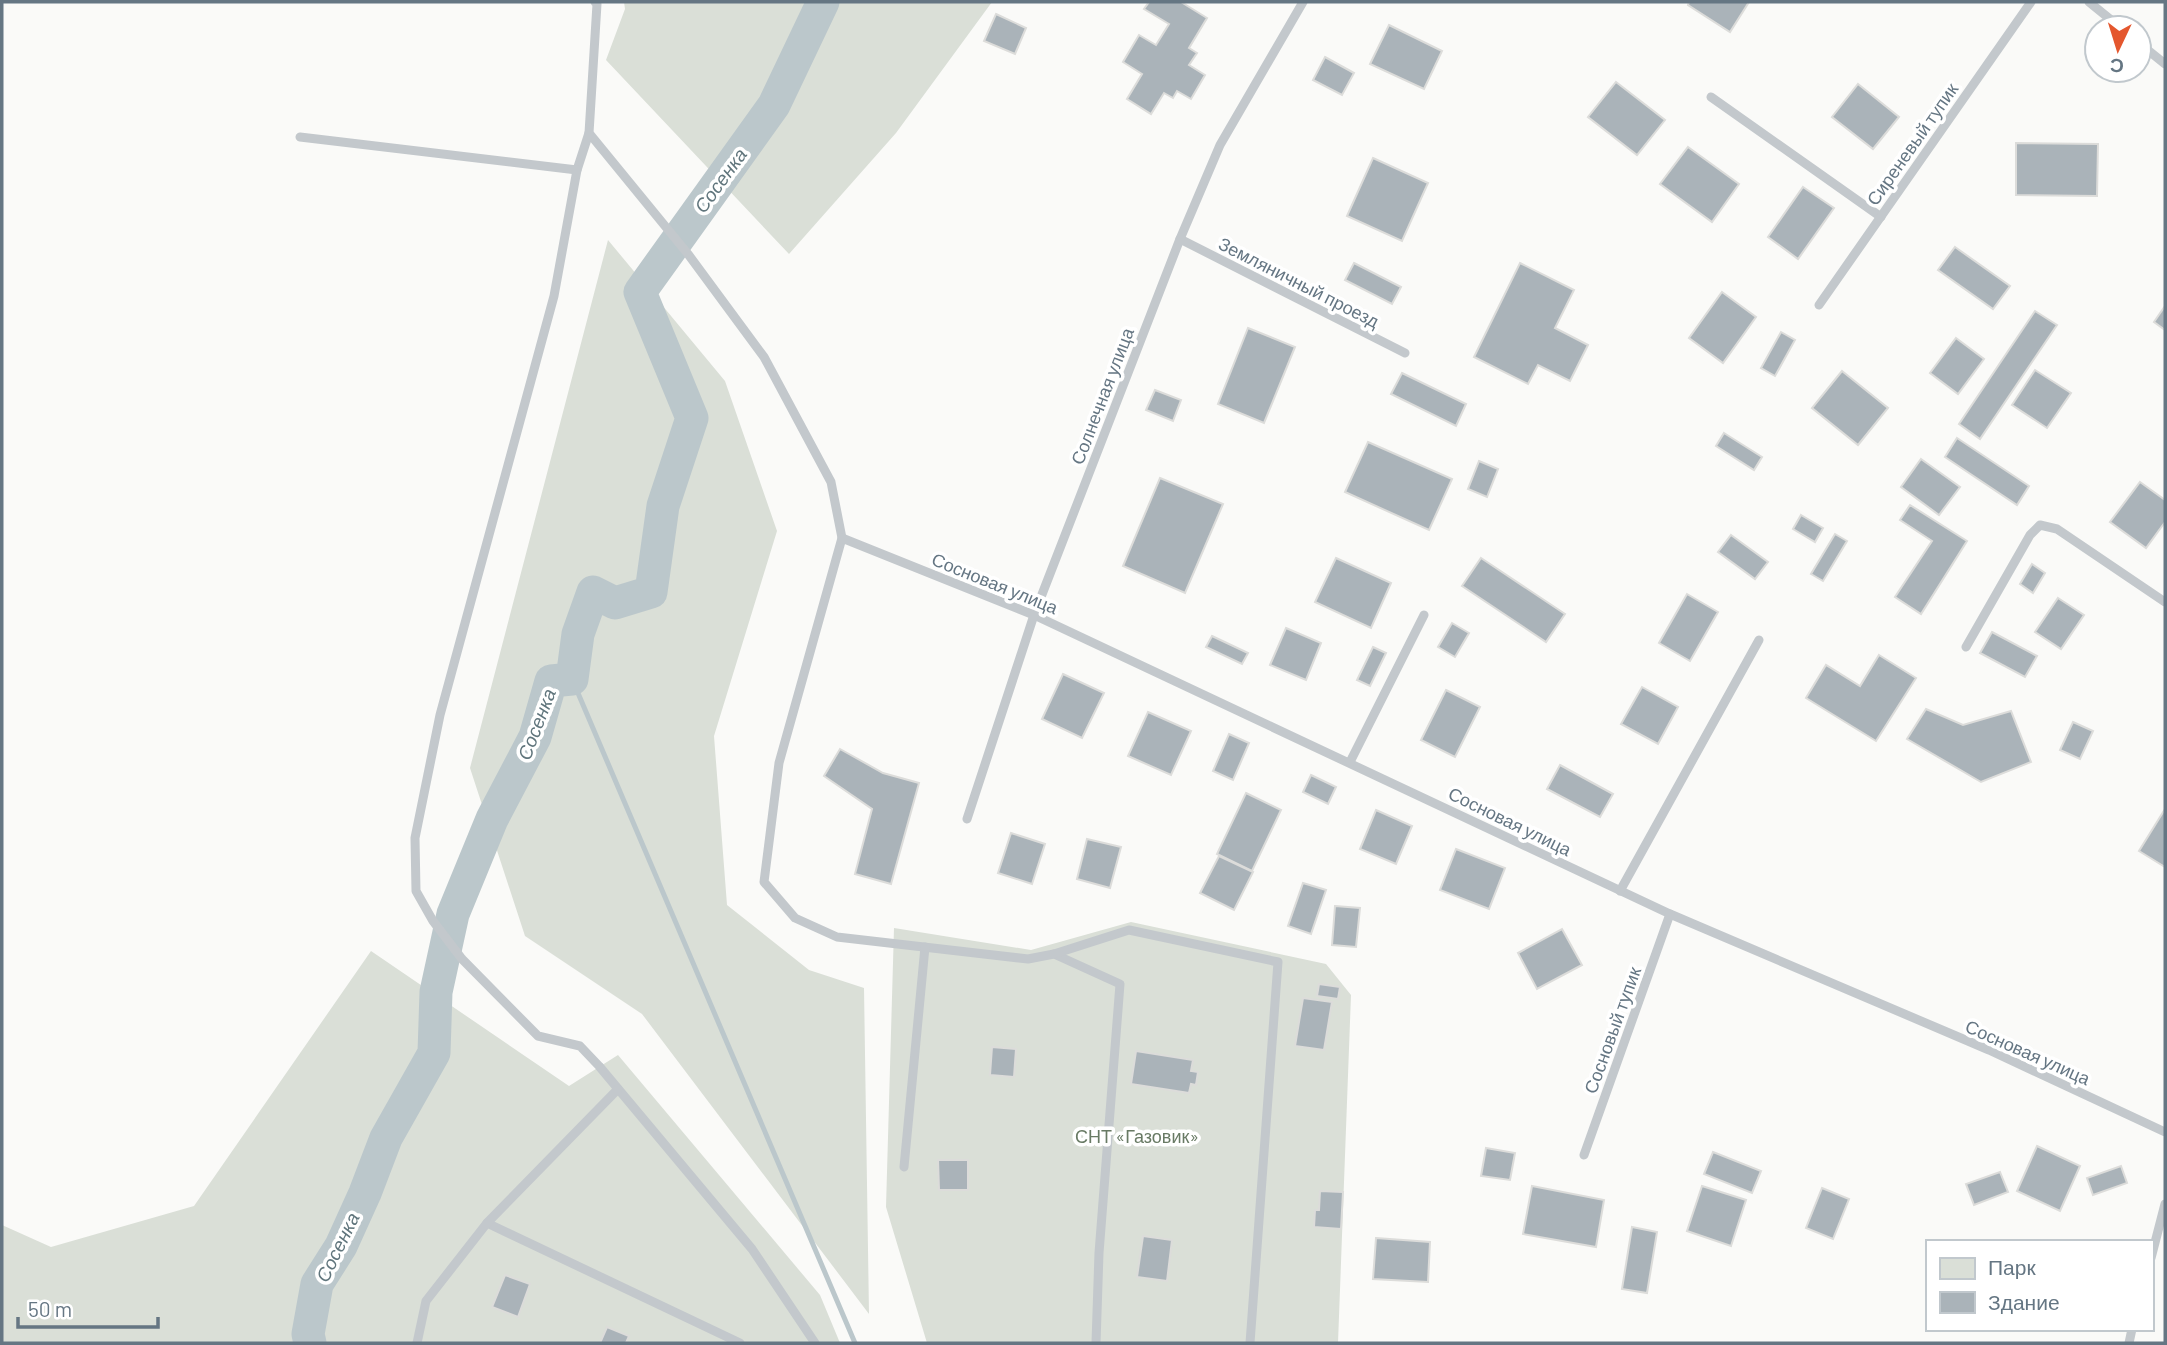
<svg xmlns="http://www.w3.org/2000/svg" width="2167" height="1345" font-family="Barlow,sans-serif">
  <rect width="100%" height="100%" fill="#fafaf8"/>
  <g fill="#dadfd7">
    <polygon points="624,2 992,2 896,133 789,254 606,60 625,9"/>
    <polygon points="608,240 725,381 777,531 714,736 727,905 809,970 864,988 869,1314 642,1014 525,936 470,768"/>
    <polygon points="1131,922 1326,964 1351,995 1338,1343 927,1343 886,1207 894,928 1031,950"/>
    <polygon points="371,951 569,1086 618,1055 820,1295 840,1343 2,1343 2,1225 51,1247 194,1206"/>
  </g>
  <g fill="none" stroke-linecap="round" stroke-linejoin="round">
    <polyline stroke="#bbc7cb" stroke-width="5" points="572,679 855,1343"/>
    <polyline stroke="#bbc7cb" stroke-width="33" points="310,1343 308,1334 317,1284 341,1246 365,1193 386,1138 434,1053 436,992 453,914 492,819 535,737 551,681 572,679 578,634 593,592 615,603 651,592 663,506 692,418 640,292 774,105 823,2"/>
  </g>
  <g fill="#aab3b9" stroke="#dcdcda" stroke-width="2">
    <polygon points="1149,2 1181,2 1207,18 1189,48 1197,53 1189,65 1205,75 1191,99 1177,91 1173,98 1164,93 1151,114 1127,99 1142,74 1123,62 1139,35 1156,45 1169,24 1144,9"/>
    <polygon points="1689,2 1749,2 1730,32 1688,5"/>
    <polygon points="996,14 1026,28 1015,54 984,41"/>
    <polygon points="1389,25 1442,51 1424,89 1370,64"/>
    <polygon points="1325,57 1354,73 1342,95 1313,80"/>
    <polygon points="1616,82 1665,120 1637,155 1588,117"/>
    <polygon points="1858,84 1899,117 1873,149 1832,117"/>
    <polygon points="2016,143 2098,144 2097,196 2016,195"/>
    <polygon points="1688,147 1739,184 1712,222 1660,184"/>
    <polygon points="1373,158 1428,183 1402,241 1347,216"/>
    <polygon points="1803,187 1834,208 1798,259 1768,237"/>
    <polygon points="1955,247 2010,286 1993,309 1938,270"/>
    <polygon points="1354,263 1401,287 1392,304 1345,280"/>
    <polygon points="1520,263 1574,290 1555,328 1588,345 1570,381 1538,365 1528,384 1474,357"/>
    <polygon points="1722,292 1756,317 1723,363 1689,338"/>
    <polygon points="2165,306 2165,330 2154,322"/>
    <polygon points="2035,311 2057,325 1980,439 1959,424"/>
    <polygon points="1248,328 1295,347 1264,423 1218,404"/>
    <polygon points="1781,332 1795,340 1775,376 1761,368"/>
    <polygon points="1956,338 1984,359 1958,394 1930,373"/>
    <polygon points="2035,370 2071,393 2047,428 2012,405"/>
    <polygon points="1842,371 1888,408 1858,445 1812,408"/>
    <polygon points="1402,373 1466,404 1456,426 1391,394"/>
    <polygon points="1155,390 1181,400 1173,421 1146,410"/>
    <polygon points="1724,433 1762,457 1754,470 1716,446"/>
    <polygon points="1957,438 2029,486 2017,505 1945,457"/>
    <polygon points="1368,442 1452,479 1429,530 1345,492"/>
    <polygon points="1921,459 1960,487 1939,515 1901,487"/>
    <polygon points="1479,461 1498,469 1487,497 1468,489"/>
    <polygon points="1160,478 1223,504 1185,593 1123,566"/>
    <polygon points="2140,482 2165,500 2165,522 2146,548 2110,522"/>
    <polygon points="1910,505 1967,541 1921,614 1895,597 1932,541 1900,520"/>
    <polygon points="1801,515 1823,528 1815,542 1793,529"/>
    <polygon points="1835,534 1847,541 1823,581 1811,574"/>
    <polygon points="1731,535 1768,562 1755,579 1718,552"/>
    <polygon points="1336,558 1391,583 1371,628 1315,602"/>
    <polygon points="1481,558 1565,614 1546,642 1462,586"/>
    <polygon points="2032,564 2045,573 2033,593 2020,584"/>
    <polygon points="1687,594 1718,612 1690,661 1659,643"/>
    <polygon points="2058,598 2084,615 2061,649 2035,632"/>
    <polygon points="1452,623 1469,633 1455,657 1438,647"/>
    <polygon points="1286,628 1321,643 1306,680 1270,665"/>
    <polygon points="1992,632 2037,656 2025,677 1980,653"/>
    <polygon points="1212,636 1248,653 1242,664 1206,647"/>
    <polygon points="1373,647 1386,653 1370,686 1357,680"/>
    <polygon points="1879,655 1916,678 1876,741 1806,698 1826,665 1860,686"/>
    <polygon points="1063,674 1104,693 1082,738 1042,719"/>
    <polygon points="1642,687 1678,707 1658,744 1621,724"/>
    <polygon points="1446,690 1480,707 1455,757 1421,740"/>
    <polygon points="1926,709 1963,725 2011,711 2031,762 1981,782 1907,739"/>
    <polygon points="1148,712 1191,731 1171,775 1128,756"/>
    <polygon points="2073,722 2093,731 2080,759 2060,750"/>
    <polygon points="1229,734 1249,743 1233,780 1213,771"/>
    <polygon points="840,749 883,773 919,783 891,884 855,874 872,809 824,776"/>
    <polygon points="1560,765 1613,794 1600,817 1547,789"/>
    <polygon points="1311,775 1336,787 1328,804 1303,792"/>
    <polygon points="1246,793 1281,810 1252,871 1217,854"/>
    <polygon points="2165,809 2165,867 2139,851"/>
    <polygon points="1376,810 1412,826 1396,864 1360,849"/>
    <polygon points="1011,833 1045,844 1032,884 998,873"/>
    <polygon points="1087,839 1121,847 1110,888 1077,879"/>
    <polygon points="1456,849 1505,868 1489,909 1440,890"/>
    <polygon points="1219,856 1253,872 1234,910 1200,893"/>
    <polygon points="1303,883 1326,890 1311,934 1288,926"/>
    <polygon points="1335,906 1360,908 1356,947 1332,945"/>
    <polygon points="1562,929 1582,965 1537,989 1518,953"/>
    <polygon points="1319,984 1340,987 1338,999 1317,996"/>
    <polygon points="1303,998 1332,1002 1324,1050 1295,1046"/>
    <polygon points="992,1047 1016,1049 1014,1077 990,1075"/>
    <polygon points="1136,1051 1193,1060 1191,1071 1198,1072 1196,1085 1191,1084 1189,1093 1131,1084"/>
    <polygon points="2037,1146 2080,1166 2060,1211 2017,1191"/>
    <polygon points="1486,1148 1515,1153 1510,1180 1481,1176"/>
    <polygon points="1713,1152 1761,1171 1752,1193 1704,1174"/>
    <polygon points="938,1160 968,1160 968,1190 939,1190"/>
    <polygon points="2121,1166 2127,1183 2093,1195 2087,1178"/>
    <polygon points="2000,1172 2008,1192 1974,1205 1966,1184"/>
    <polygon points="1532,1186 1604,1200 1596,1247 1523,1234"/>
    <polygon points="1702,1186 1746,1200 1731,1246 1687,1231"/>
    <polygon points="1822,1188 1849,1199 1833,1239 1806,1228"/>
    <polygon points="1320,1191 1343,1192 1341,1229 1314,1227 1315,1210 1319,1210"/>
    <polygon points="1632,1227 1657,1232 1647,1293 1622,1289"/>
    <polygon points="1143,1236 1172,1240 1167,1281 1137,1277"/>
    <polygon points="1376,1238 1430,1242 1428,1282 1373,1279"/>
    <polygon points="505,1275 530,1284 518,1317 492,1307"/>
    <polygon points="607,1327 629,1336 626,1343 600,1343"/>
  </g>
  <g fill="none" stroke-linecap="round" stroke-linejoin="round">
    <g stroke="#c3c8cc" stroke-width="9">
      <polyline points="595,2 597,4 589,133 688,254 764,357 831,482 842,538 779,763 764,882 795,918 837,937 1028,959 1054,954 1120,984 1099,1253 1096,1343"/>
      <polyline points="2089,2 2121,28"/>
      <polyline points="2139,43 2165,64"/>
      <polyline points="1711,97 1881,217"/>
      <polyline points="589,133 577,170 554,296 440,715 415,838 416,891 433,921 462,959 538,1036 580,1046 599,1066 752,1249 815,1343"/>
      <polyline points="300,137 577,170"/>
      <polyline points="1180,239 1405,353"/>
      <polyline points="1819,305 2031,2"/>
      <polyline points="842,538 1034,615 1670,914 1989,1050 2165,1132"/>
      <polyline points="1966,647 2030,535 2040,525 2057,529 2165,602"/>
      <polyline points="1350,762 1424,615"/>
      <polyline points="967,819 1034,615 1180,239 1220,145 1303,2"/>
      <polyline points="1620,891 1759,640"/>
      <polyline points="1054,954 1129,930 1278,962 1250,1343"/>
      <polyline points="1584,1155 1670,914"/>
      <polyline points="904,1167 925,947"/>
      <polyline points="487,1223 740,1343"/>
      <polyline points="2151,1258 2165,1204"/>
      <polyline points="417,1343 426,1301 487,1223 618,1089"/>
      <polyline points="2129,1343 2132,1329"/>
    </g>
  </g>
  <g text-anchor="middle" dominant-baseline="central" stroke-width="7" stroke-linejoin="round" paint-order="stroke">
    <g font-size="18" fill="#657683" stroke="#fff">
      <text transform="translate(1912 144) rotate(-55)">Сиреневый тупик</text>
      <text transform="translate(1299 282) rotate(27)">Земляничный проезд</text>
      <text transform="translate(1102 396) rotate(-69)">Солнечная улица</text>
      <text transform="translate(995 583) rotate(22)">Сосновая улица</text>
      <text transform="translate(1510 821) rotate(26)">Сосновая улица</text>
      <text transform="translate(1612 1030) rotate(-70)">Сосновый тупик</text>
      <text transform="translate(2028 1052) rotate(24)">Сосновая улица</text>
    </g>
    <g font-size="18" fill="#687a64" stroke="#fff">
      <text x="1137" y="1136">СНТ «Газовик»</text>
    </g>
    <g font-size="19" font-style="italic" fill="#60757c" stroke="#fff">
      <text transform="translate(720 180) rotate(-54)">Сосенка</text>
      <text transform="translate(536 724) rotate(-69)">Сосенка</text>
      <text transform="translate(337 1247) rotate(-64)">Сосенка</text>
    </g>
  </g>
  <rect width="2167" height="1345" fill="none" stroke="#657683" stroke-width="7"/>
  <rect x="1926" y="1240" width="228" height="91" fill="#ffffff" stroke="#c1c8cd" stroke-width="2"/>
  <rect x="1940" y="1258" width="35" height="21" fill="#dadfd7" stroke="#c1c8cd" stroke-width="2"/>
  <text x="1988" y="1275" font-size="21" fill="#657683">Парк</text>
  <rect x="1940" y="1292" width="35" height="21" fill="#aab3b9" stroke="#c1c8cd" stroke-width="2"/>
  <text x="1988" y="1310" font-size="21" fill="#657683">Здание</text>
  <g transform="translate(2118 49) rotate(184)"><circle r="33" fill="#ffffff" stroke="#c1c8cd" stroke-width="2"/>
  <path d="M0-5L12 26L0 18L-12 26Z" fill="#e4572e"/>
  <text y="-10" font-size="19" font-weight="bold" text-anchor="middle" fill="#657683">С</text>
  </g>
  <path d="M18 1317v10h140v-10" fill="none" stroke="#657683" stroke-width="3.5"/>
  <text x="28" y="1317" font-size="21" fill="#657683" stroke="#ffffff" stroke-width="5" paint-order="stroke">50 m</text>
</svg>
